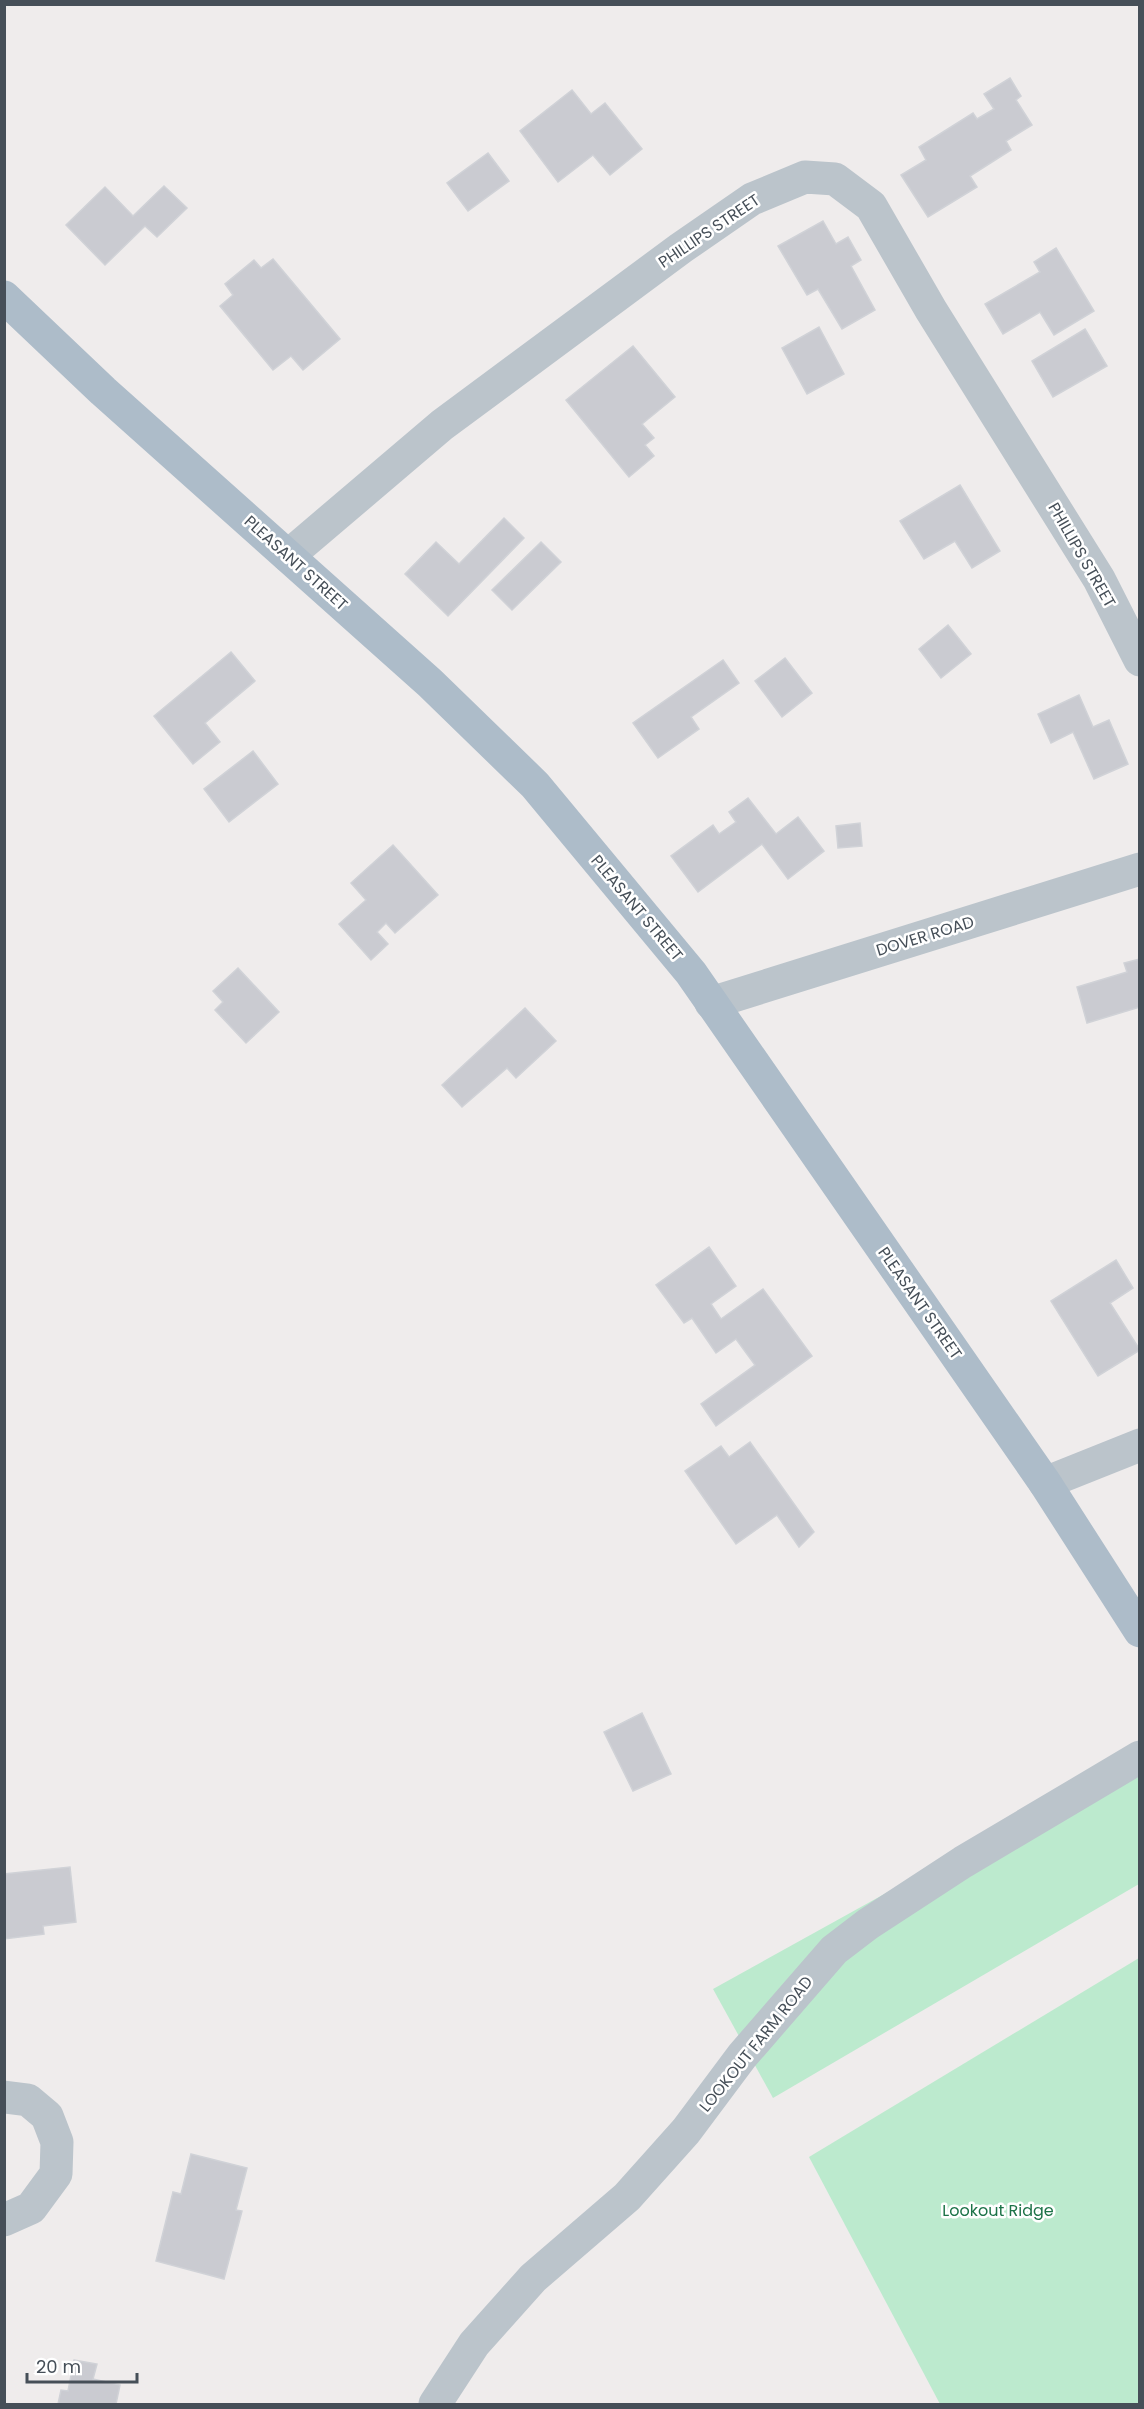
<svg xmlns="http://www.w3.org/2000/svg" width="1144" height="2409" font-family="Poppins,sans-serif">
  <rect width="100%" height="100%" fill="#efecec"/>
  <g fill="#bceace">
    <polygon points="1139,1753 1139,1884 773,2098 713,1989"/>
    <polygon points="1139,1958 1139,2404 940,2404 809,2157"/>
  </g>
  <g fill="#cacbd1" stroke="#d0d2d7" stroke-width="1.5">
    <polygon points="1010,78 1021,96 1016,100 1032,125 1006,141 1011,150 970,176 977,187 928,217 901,175 926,160 919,147 973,113 977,119 994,109 984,94"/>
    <polygon points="572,90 591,114 605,103 642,149 610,175 593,155 558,182 520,131"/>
    <polygon points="488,153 509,181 468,211 447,183"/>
    <polygon points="164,186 187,208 157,237 145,226 105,265 66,225 105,187 133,216"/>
    <polygon points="823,221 836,244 848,237 861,260 851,266 875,310 842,329 818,289 807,295 778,246"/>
    <polygon points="1056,248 1094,311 1054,335 1040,312 1003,334 985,304 1040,272 1034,262"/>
    <polygon points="273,259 340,339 303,370 291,356 273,370 220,306 233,295 225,284 254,260 261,268"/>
    <polygon points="819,327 844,374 807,394 782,348"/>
    <polygon points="1085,329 1107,366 1053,397 1032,361"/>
    <polygon points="633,346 675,397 642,424 654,438 645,445 654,456 629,477 566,400"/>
    <polygon points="960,485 1000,551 972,568 955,541 924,559 900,521"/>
    <polygon points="504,518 524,538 448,616 405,574 436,542 459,564"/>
    <polygon points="541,542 561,562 512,610 492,590"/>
    <polygon points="948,625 971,654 941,678 919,649"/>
    <polygon points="231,652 255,681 205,723 220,742 193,764 154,716"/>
    <polygon points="785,658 812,693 782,717 755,681"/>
    <polygon points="723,660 739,683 691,717 699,729 658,758 633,723"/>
    <polygon points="1079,695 1093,727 1109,720 1128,764 1094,779 1073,732 1051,743 1038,714"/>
    <polygon points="253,751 278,784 229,822 204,789"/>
    <polygon points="748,798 776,834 798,817 824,851 788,879 762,844 698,892 671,856 713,825 719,834 736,822 729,812"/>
    <polygon points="860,823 862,846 838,848 836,826"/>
    <polygon points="393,845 438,895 395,933 386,923 377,932 388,944 371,960 339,924 366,900 351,883"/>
    <polygon points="1140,959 1140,1007 1087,1023 1077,987 1127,972 1124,963"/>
    <polygon points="238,968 279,1012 246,1043 215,1010 223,1002 213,991"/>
    <polygon points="525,1008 556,1041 516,1078 507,1068 462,1107 442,1085"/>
    <polygon points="709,1247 736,1286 711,1304 721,1319 763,1289 812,1356 716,1426 701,1404 755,1365 736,1339 716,1353 692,1318 684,1323 656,1285"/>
    <polygon points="1116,1260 1133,1288 1110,1303 1140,1350 1098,1376 1051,1301"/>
    <polygon points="750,1442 814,1532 799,1547 777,1515 736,1544 685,1471 721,1446 729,1457"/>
    <polygon points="642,1713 671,1774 633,1791 604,1732"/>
    <polygon points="70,1867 76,1922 43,1926 44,1934 4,1939 4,1874"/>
    <polygon points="191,2154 247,2168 236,2210 242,2211 224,2279 156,2261 173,2192 181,2194"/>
    <polygon points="74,2360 97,2364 93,2379 120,2385 116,2404 58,2404 61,2390 68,2391"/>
  </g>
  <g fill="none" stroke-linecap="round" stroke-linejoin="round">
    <g stroke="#bbc4cb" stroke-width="33">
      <polyline points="288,556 442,425 681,248 752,199 805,177 835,179 871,206 931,310 1099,579 1140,660"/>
      <polyline points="711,1003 1140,869"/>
      <polyline points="1045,1483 1140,1445"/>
      <polyline points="4,2097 28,2100 47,2116 57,2142 56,2174 31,2208 4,2220"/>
      <polyline points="435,2404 474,2344 533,2278 627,2197 686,2131 742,2056 834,1950 868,1924 963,1862 1140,1757"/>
    </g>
    <polyline stroke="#adbcc9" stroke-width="33" points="4,297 103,391 430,683 535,785 691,973 1045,1483 1140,1631"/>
  </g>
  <g text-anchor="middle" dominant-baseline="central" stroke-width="5" stroke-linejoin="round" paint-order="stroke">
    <g font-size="16" fill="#464f58" stroke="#fff">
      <text transform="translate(709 231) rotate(-34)">PHILLIPS STREET</text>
      <text transform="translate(1082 555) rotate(60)">PHILLIPS STREET</text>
      <text transform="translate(296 563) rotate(42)">PLEASANT STREET</text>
      <text transform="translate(637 908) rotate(50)">PLEASANT STREET</text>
      <text transform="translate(925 936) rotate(-17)">DOVER ROAD</text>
      <text transform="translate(920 1303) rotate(55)">PLEASANT STREET</text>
      <text transform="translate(756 2044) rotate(-51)">LOOKOUT FARM ROAD</text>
    </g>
    <g font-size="16" fill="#1d7348" stroke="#fff">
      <text x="998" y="2210">Lookout Ridge</text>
    </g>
  </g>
  <rect width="1144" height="2409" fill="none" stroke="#464f58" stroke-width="12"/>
  <path d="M27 2373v9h110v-9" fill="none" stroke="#464f58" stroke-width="3"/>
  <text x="36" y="2373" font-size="18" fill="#464f58" stroke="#ffffff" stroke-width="4.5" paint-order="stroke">20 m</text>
</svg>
